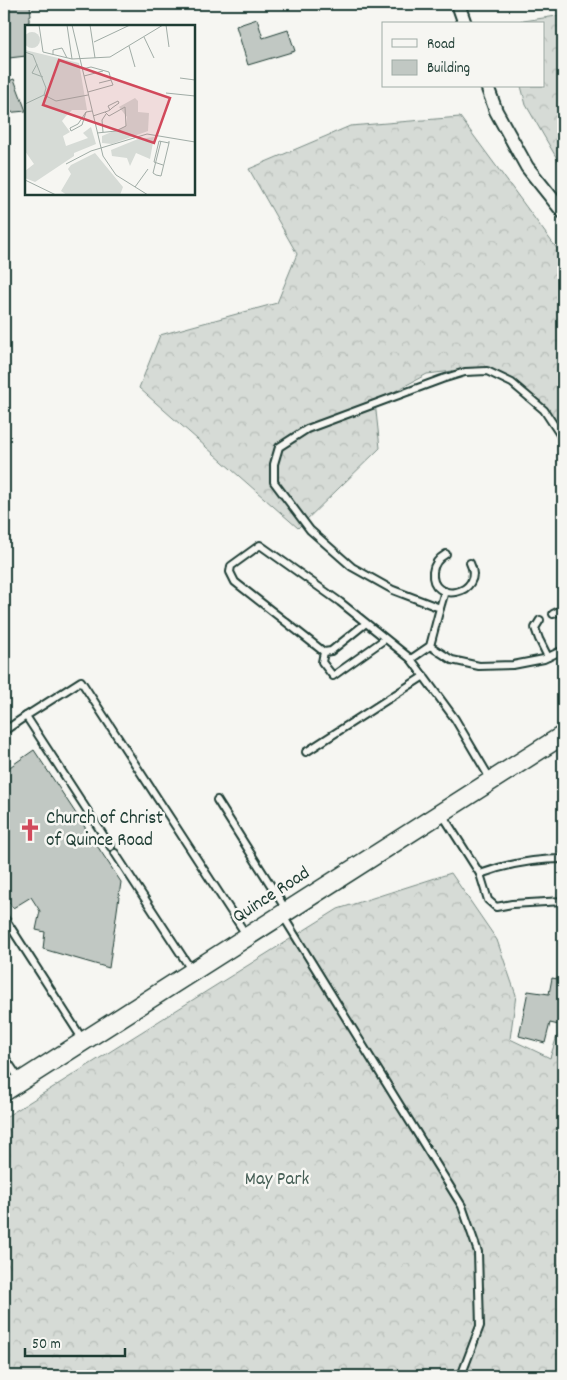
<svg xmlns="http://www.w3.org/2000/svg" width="567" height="1380" font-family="Dekko,sans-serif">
  <defs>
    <pattern id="forest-crowns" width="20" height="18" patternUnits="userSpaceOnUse" patternTransform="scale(1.25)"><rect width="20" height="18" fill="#d6dbd6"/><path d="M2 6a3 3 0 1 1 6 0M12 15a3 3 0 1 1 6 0" fill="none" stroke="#b7bdb8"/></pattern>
  </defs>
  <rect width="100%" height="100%" fill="#f6f6f2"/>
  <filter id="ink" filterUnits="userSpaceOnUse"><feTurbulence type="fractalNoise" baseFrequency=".02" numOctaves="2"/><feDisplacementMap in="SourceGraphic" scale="10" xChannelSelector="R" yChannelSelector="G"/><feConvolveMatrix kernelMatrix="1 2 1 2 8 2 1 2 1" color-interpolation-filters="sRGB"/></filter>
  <g filter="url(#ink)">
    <g fill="url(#forest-crowns)" stroke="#7a8c85">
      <polygon points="563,15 563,169 526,105 521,86 543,86 543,24 504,24"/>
      <polygon points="460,117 563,257 563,433 538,402 486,372 461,370 427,374 375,402 380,448 298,528 139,388 160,335 277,303 297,254 249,169 350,126"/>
      <polygon points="451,873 497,940 516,995 510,1039 550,1058 557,1036 563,1038 563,1376 4,1376 4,1118 338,909"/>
    </g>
    <g fill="#c1c8c3" stroke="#1f3d34">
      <polygon points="4,4 30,4 31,16 29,16 29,22 28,22 28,26 26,26 26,56 9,58 8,46 4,46"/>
      <polygon points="257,19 263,38 288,30 295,51 248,65 236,26"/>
      <polygon points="14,79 26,111 4,113 4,83"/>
      <polygon points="34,750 121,882 109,968 43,949 45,932 36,930 40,911 31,897 13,908 4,895 4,771"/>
      <polygon points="552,978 563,980 563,1026 550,1023 545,1043 519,1036 528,991 549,994"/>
    </g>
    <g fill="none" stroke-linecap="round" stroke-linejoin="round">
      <defs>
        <g id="lane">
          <path d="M446 554C439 558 434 563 433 572 430 605 486 595 470 563"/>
          <polyline points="440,608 445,591"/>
          <polyline points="553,614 561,610 563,611"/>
          <polyline points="540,620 535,628 539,639 548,657"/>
          <polyline points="366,623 331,651 324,652 235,582 230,572 231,566 260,545 340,602 411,659 455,719 491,780"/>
          <polyline points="430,646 452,660 479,666 513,665 544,659 563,650"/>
          <polyline points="324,652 322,662 333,676 385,639"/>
          <polyline points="411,659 430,646 440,608 393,590 352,567 310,530 274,482 274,464 279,447 307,429 442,379 465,372 487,371 512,383 544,410 563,439"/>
          <polyline points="26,716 81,681 247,936"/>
          <polyline points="4,731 26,716 111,847"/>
          <polyline points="306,752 424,676"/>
          <polyline points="217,800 287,911"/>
          <polyline points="442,814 480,874 488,900 496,907 512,904 563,901"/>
          <polyline points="115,853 192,971"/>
          <path d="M480 874C507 864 535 859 563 859"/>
          <polyline points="283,916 462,1206 478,1252 480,1326 461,1376"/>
          <polyline points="4,917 83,1040"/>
          <polyline points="4,1056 20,1080"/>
        </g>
        <g id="street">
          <polyline points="458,4 465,24"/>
          <polyline points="487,86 496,111 527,167 563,212"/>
        </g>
        <polyline id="secondary" points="4,1092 563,735"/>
      </defs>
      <use href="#lane" stroke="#1f3d34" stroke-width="10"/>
      <use href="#street" stroke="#1f3d34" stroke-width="16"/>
      <use href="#secondary" stroke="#1f3d34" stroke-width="21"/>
      <use href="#lane" stroke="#f6f6f2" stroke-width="6"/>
      <use href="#street" stroke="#f6f6f2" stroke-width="12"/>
      <use href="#secondary" stroke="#f6f6f2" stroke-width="18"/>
    </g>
  </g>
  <defs>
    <symbol id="church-bare" viewBox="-9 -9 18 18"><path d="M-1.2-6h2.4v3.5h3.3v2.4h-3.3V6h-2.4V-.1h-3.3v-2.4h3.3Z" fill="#d1495b" stroke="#f6f6f2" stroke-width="2.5" paint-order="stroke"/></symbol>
  </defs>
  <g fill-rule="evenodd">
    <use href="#church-bare" x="14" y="814" width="32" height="32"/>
  </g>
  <g text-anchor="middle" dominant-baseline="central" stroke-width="5" stroke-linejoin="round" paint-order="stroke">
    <g font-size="19" fill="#1f3d34" stroke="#f6f6f2" text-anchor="start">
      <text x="46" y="819">Church of Christ<tspan x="46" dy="22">of Quince Road</tspan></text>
    </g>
    <g font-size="19" fill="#1f3d34" stroke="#f6f6f2">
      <text transform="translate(272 896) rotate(-33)">Quince Road</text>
    </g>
    <g font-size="19" fill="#445d54" stroke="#f6f6f2">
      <text x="277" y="1180">May Park</text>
    </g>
  </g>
  <g transform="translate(25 25)">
    <rect width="170" height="170" fill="#f6f6f2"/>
    <path d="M-1 15a8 8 0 1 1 16 0a8 8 0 1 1-16 0Z" fill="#d6dbd6"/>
    <path d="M0 25 54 38 62 85H47L41 91 37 96 45 107 38 111 41 121 63 113 58 108 66 102 71 119 49 128V131L10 157 0 153V146L9 139 0 126ZM110 73 113 76V87L124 88 123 106 87 119 77 118V111L101 101 102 92 94 82ZM129 112 125 134 111 128 105 141 102 133 87 131 86 125 113 114ZM70 128 98 162 95 170H42L36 166 46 149 43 144 46 140Z" fill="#d6dbd6"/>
    <path fill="none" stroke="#a0aca6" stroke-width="1" d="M14 0 18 27 47 34 85 32 138 0M42 0 47 34M47 0 78 131 91 150 123 170M65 0 70 33M141 0 144 22M119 12 129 33M69 17 105 0M104 21 110 42M0 27 8 30 21 63 19 70 0 79M28 30V25L37 23 42 33M12 39 7 48 18 52M57 44 66 42 84 47 86 55 74 58M59 51 78 46M155 53 170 55M63 67 88 60 86 55M141 68 170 71M19 70 31 76 63 70M61 87 53 99 45 103 46 106 57 100 61 87 67 86M68 91 83 86 85 85 87 83 94 78 93 76 83 81 85 85M78 107 77 95 81 89M72 108 91 106 101 101 100 82 84 91 80 87M41 139 66 126 122 109 170 117M138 140 129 137 134 116 144 118V116M131 150 136 151 144 118M131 150 128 148 136 116M0 155 31 170M110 162 123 144"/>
    <path fill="#d1495b" fill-opacity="0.15" stroke="#d1495b" stroke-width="2.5" d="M34 35 145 73 129 118 18 80Z"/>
    <rect width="170" height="170" fill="none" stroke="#1f3d34" stroke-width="2.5"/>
  </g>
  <rect width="567" height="1380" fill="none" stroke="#f6f6f2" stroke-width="20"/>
  <rect x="10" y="10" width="547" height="1360" fill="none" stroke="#1f3d34" stroke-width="2" filter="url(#ink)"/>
  <rect x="382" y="22" width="162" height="65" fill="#f6f6f2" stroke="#a0aca6"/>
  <rect x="392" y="39" width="25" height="8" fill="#f6f6f2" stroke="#a0aca6"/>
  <text x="427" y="48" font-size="15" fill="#1f3d34">Road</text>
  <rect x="392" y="60" width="25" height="15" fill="#c1c8c3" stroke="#a0aca6"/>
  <text x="427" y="72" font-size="15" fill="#1f3d34">Building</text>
  <path d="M25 1348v8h100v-8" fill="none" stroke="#1f3d34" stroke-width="2.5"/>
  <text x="32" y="1348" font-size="15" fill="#1f3d34" stroke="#f6f6f2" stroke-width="4" paint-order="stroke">50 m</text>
</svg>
